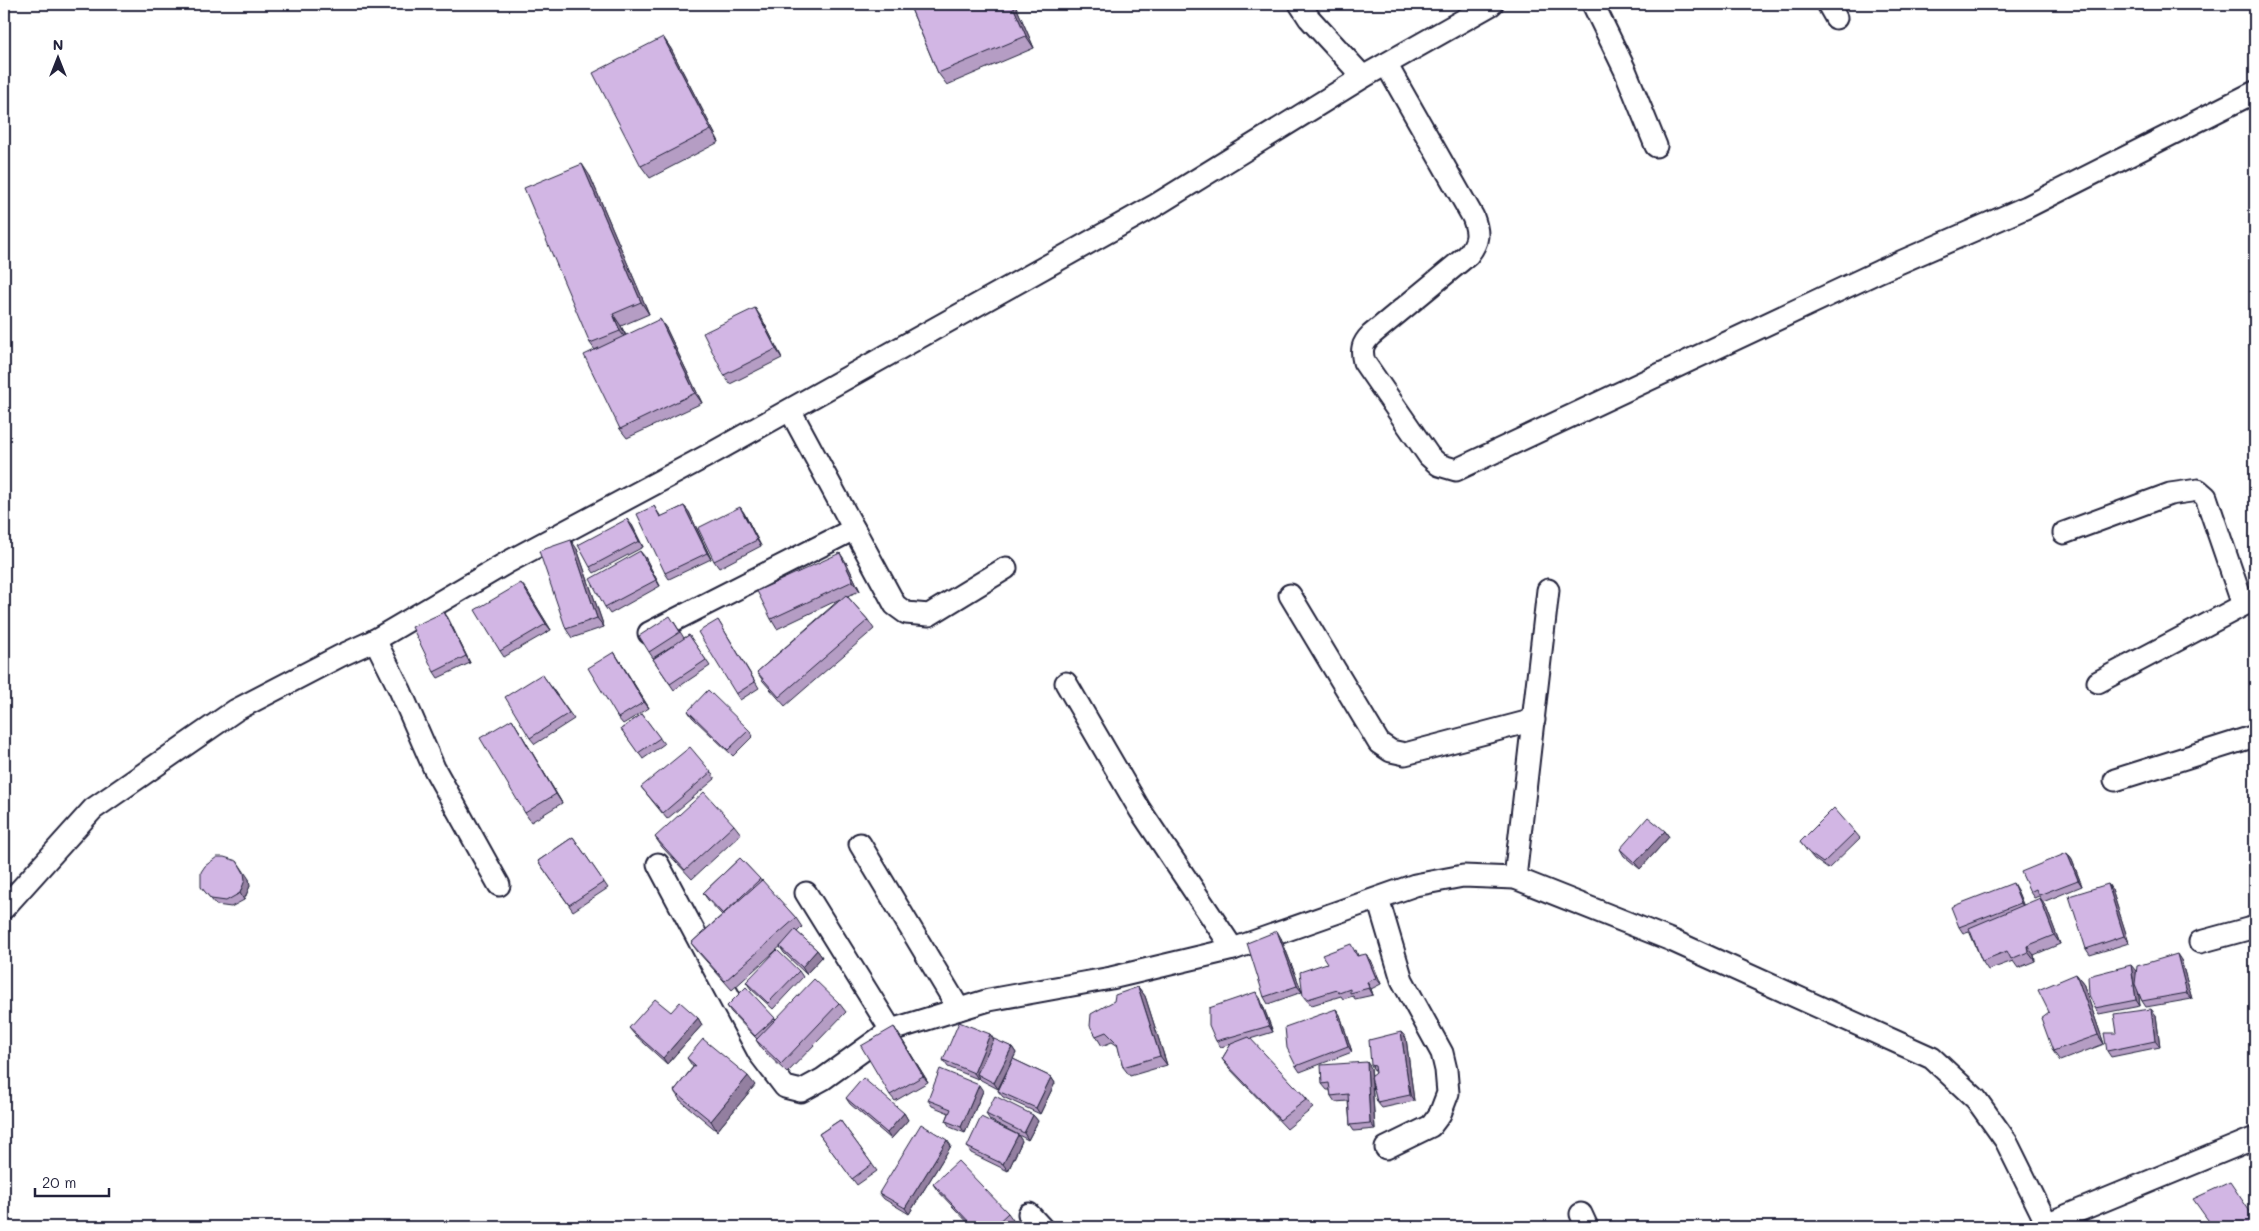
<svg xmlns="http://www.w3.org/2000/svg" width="2259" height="1231" font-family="Mali,sans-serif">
  <rect width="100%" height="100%" fill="#fff"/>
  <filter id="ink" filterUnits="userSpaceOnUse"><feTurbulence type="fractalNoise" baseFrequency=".02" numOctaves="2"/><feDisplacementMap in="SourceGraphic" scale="10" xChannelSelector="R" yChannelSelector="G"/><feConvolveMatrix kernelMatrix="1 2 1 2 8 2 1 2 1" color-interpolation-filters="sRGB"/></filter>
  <g filter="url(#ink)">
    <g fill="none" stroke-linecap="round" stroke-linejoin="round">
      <defs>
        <g id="minor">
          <polyline points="1300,4 1309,18 1363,77"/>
          <polyline points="1593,4 1625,70 1656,146"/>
          <polyline points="1828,4 1836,18"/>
          <path d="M1386 64 1473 217C1479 233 1479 241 1468 255L1371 335C1362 344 1361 350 1364 362L1429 456 1439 465 1456 470 1880 271 2027 207 2255 92"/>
          <polyline points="790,410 895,605 906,613 929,615 1006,568"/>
          <polyline points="2064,533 2170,494 2198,490 2206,497 2243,605"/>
          <polyline points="1290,595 1379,743 1391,751 1405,754 1534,720"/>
          <polyline points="649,633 854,529"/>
          <polyline points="375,640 400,690 434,768 499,885"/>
          <polyline points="2098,682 2255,599"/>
          <polyline points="1066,683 1140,810 1233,949"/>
          <polyline points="2115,780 2255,736"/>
          <polyline points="860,844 959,1009"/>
          <polyline points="658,864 759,1053 785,1087 801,1091 823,1079 891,1030 989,1000 1111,978 1233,949 1415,885 1463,876 1515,878 1671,940 1932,1058 1976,1099 2006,1141 2047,1224"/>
          <polyline points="1515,878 1548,590"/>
          <polyline points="806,893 891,1030"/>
          <polyline points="1378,899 1402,980 1442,1053 1446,1070 1448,1093 1440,1114 1431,1126 1386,1148"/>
          <polyline points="4,908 93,809 236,710 340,656 375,640 508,562 716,451 1156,205 1363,77 1492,4"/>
          <polyline points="2200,942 2255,927"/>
          <polyline points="1029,1214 1041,1227"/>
          <polyline points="1581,1214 1587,1227"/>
          <polyline points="2039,1227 2255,1138"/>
        </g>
      </defs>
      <use href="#minor" stroke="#22223b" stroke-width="25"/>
      <use href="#minor" stroke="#fff" stroke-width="21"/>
    </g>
    <g fill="#b59dc4" stroke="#22223b">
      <polygon points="909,4 1015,4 1034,48 947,85 938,73"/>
      <polygon points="663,37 671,49 719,142 650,178 641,166"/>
      <polygon points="590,176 649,314 621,326 626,335 666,328 702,403 627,438 620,429 595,350 590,343"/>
      <polygon points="761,317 782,358 730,384 724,375"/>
      <polygon points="654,506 661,517 684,506 689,512 711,559 669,579 665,573"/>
      <polygon points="740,507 744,513 761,546 719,568 714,561"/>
      <polygon points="632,525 643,547 594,573 590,567"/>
      <polygon points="577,549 604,627 572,638 566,629"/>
      <polygon points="645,557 660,586 610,614 605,607"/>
      <polygon points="846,562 860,591 847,596 868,620 874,629 785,706 763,681 757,672 840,599 777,629 771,619"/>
      <polygon points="526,589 551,630 504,657 500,651"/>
      <polygon points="444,612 448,618 470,663 438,678 434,672"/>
      <polygon points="718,620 759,688 740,700 736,694"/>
      <polygon points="674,622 684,638 689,635 710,666 674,690 653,659 672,646 653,658 649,652"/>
      <polygon points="614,652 649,708 623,724 618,718"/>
      <polygon points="542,674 574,719 535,744 530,738"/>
      <polygon points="688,711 749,730 753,736 733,756 692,717"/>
      <polygon points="642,714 664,744 643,759 621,729"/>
      <polygon points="518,729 562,803 531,822 525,813"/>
      <polygon points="711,772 715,779 667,819 641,787"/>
      <polygon points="734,825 741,834 692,879 662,847 655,837"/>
      <polygon points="1665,831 1669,837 1640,869 1624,856 1620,849"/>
      <polygon points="1855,832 1860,838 1828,869 1814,859 1800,842"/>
      <polygon points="573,837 608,888 573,911 538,861"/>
      <polygon points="2067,853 2072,860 2082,886 2043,902 2039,896 2034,898 2030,892"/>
      <polygon points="740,858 796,918 802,927 797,932 817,950 822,957 806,974 784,953 780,947 783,944 732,990 698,952 691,943 722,915 708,900 703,893"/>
      <polygon points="249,879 250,886 244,900 231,907 216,905 201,887"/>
      <polygon points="2108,884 2112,890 2129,943 2090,955 2086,949"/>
      <polygon points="2017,890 2023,905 2046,907 2060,944 2034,955 2035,961 2018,968 2013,961 1988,970 1982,961 1969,931 1963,933 1959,927"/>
      <polygon points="1281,938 1302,992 1268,1004 1264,997"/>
      <polygon points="1356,950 1358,956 1371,960 1381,984 1371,989 1373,995 1355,999 1353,996 1343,999 1341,996 1312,1005 1308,1002 1303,996 1327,963"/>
      <polygon points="2181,960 2192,999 2146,1007 2142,1001 2138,991 2140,1006 2099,1014 2095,1008 2136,971 2136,973"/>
      <polygon points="799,971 803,977 773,1009 751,989 746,982"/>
      <polygon points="2076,974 2083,983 2104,1044 2060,1061 2053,1051 2049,1012"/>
      <polygon points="1138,987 1145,996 1167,1065 1130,1076 1123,1067 1118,1046 1112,1042 1102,1046 1096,1036"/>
      <polygon points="1260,998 1273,1032 1250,1039 1307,1099 1313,1108 1287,1129 1229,1068 1222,1059 1231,1044 1221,1047 1216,1041"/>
      <polygon points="839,1003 846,1012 787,1073 762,1049 756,1040 757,1039 731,1012 727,1006 775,1018 776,1019"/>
      <polygon points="1336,1009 1340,1015 1352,1052 1300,1072 1296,1066"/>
      <polygon points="2156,1015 2160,1047 2111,1057 2107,1051 2117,1033"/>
      <polygon points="698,1018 702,1025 667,1064 634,1034 629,1028"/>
      <polygon points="894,1027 928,1082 895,1101 890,1095"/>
      <polygon points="1401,1032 1406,1038 1414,1101 1382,1108 1377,1102 1372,1079 1375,1129 1354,1131 1350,1125 1348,1101 1335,1102 1331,1096 1330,1090 1327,1090 1322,1084 1371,1068 1372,1077 1376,1073 1371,1065"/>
      <polygon points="990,1034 994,1040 1012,1047 1016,1053 1013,1059 1051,1077 1055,1083 1040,1114 1003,1097 998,1091 1012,1061 998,1089 981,1080 979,1078 978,1079 948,1067 943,1060"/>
      <polygon points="687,1058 755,1085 717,1131 680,1100 674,1091 693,1067"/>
      <polygon points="983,1091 965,1133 950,1127 946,1121 949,1113 932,1106 928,1100"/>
      <polygon points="846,1098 904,1113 908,1120 891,1139 850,1104"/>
      <polygon points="986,1114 1033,1115 1038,1121 1028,1140 990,1120"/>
      <polygon points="840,1120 877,1171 857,1185 819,1134"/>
      <polygon points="1018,1135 1022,1141 1008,1171 971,1153 967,1147"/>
      <polygon points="947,1140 951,1146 909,1214 884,1199 879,1193"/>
      <polygon points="933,1184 1008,1213 1013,1220 1004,1227 972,1227 937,1190"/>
    </g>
    <g fill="#937fa0" stroke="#22223b">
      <polygon points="1012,4 1015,4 1034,48 1026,36"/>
      <polygon points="663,37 671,49 719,142 711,130"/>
      <polygon points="582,164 590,176 649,314 641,302"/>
      <polygon points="755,308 761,317 782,358 776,349"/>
      <polygon points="613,314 621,326 629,343 620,331"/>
      <polygon points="660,319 666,328 702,403 695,393"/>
      <polygon points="684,506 689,512 711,559 707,553"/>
      <polygon points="740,507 744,513 761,546 757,540"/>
      <polygon points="627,519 632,525 643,547 639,541"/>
      <polygon points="571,540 577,549 604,627 597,618"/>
      <polygon points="640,551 645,557 660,586 656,580"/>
      <polygon points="840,553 846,562 860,591 853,581"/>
      <polygon points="521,583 526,589 551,630 546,624"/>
      <polygon points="444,612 448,618 470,663 466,656"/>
      <polygon points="614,652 618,658 649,708 644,702"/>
      <polygon points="512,719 518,729 562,803 556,794"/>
      <polygon points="1665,831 1669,837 1640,869 1635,863"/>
      <polygon points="2067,853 2072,860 2082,886 2078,880"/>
      <polygon points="237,861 249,879 250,886 244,900 240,893"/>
      <polygon points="2013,883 2017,890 2025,909 2021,903"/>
      <polygon points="2108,884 2112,890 2129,943 2124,936"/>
      <polygon points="2040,898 2046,907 2060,944 2054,935"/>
      <polygon points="1277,931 1281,938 1302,992 1297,986"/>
      <polygon points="2027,946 2034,955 2035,961 2028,952"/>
      <polygon points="817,950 822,957 806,974 802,967"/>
      <polygon points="1366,954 1371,960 1381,984 1376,978"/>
      <polygon points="2177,954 2181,960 2192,999 2187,993"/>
      <polygon points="2131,965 2136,971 2140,1006 2136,1000"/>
      <polygon points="2076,974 2083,983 2104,1044 2098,1035"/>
      <polygon points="1367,982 1371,989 1373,995 1369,988"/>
      <polygon points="1138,987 1145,996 1167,1065 1160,1056"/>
      <polygon points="1256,992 1260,998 1273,1032 1269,1026"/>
      <polygon points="1336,1009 1340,1015 1352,1052 1348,1046"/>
      <polygon points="2151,1009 2156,1015 2160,1047 2155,1041"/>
      <polygon points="698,1018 702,1025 667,1064 663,1058"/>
      <polygon points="894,1027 898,1033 928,1082 923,1076"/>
      <polygon points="1401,1032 1406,1038 1414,1101 1410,1095"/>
      <polygon points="990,1034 994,1040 977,1074 979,1078 978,1079 974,1073"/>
      <polygon points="1012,1047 1016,1053 998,1089 994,1083"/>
      <polygon points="1367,1062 1371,1068 1375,1129 1370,1123"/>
      <polygon points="748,1076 755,1085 717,1131 711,1121"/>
      <polygon points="1051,1077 1055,1083 1040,1114 1036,1108"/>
      <polygon points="979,1085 983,1091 965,1133 961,1127"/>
      <polygon points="904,1113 908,1120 891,1139 887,1133"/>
      <polygon points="1033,1115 1038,1121 1028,1140 1024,1133"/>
      <polygon points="1018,1135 1022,1141 1008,1171 1003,1164"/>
      <polygon points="947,1140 951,1146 909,1214 905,1208"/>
    </g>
    <g fill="#d2b6e4" stroke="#22223b">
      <polygon points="909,4 1012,4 1026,36 938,73"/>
      <polygon points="663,37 711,130 641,166 593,73"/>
      <polygon points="582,164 641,302 613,314 620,331 590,343 524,188"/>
      <polygon points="755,308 776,349 724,375 703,333"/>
      <polygon points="660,319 695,393 620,429 584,355"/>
      <polygon points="654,506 660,517 684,506 707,553 665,573 637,514"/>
      <polygon points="740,507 757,540 714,561 698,528"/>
      <polygon points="627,519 639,541 590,567 578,545"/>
      <polygon points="571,540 597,618 566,629 539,551"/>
      <polygon points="640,551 656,580 605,607 590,579"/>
      <polygon points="840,553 853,581 771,619 757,591"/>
      <polygon points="521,583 546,624 500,651 475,610"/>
      <polygon points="846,595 868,620 779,697 757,672"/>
      <polygon points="444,612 466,656 434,672 412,627"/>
      <polygon points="670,616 680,632 649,652 639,636"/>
      <polygon points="718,620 755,682 736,694 698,632"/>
      <polygon points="689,635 706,660 670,684 653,659"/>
      <polygon points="614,652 644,702 618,718 588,668"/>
      <polygon points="542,674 569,713 530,738 505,697"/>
      <polygon points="708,690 749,730 728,750 688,711"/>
      <polygon points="642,714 660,738 638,753 621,729"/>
      <polygon points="512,719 556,794 525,813 480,738"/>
      <polygon points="690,747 711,772 663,813 641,787"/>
      <polygon points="704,792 734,825 685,870 655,837"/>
      <polygon points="1834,808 1855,832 1823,863 1809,853 1800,842"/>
      <polygon points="1648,817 1665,831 1635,863 1620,849"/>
      <polygon points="573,837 604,882 569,905 538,861"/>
      <polygon points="2067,853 2078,880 2039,895 2036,889 2030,892 2021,872"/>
      <polygon points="217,857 224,857 237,861 244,873 245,880 240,893 226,901 211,899 201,887 201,872 205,866"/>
      <polygon points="740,858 760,879 723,914 703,893"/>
      <polygon points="762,880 796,918 725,981 691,943"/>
      <polygon points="2013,883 2021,903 1959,927 1951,907"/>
      <polygon points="2108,884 2124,936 2086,949 2069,896"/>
      <polygon points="2040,898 2054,935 2027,946 2028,952 2011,959 2007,951 1982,961 1969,928"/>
      <polygon points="795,930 817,950 802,967 780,947"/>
      <polygon points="1277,931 1297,986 1264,997 1247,943"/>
      <polygon points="1351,944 1357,956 1366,954 1376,978 1367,982 1369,988 1350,993 1350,989 1339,993 1337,990 1308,999 1303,996 1300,972 1327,963 1322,955"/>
      <polygon points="777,950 799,971 768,1003 746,982"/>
      <polygon points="2177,954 2187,993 2142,1001 2135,984 2137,966"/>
      <polygon points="2131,965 2136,1000 2095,1008 2089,995 2088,976"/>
      <polygon points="2076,974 2098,1035 2053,1051 2041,1018 2049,1012 2038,990"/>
      <polygon points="814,979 839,1003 781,1064 756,1040"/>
      <polygon points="746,987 775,1018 755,1036 727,1006"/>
      <polygon points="1138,987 1160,1056 1123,1067 1117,1043 1106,1032 1096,1036 1090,1026 1091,1014 1114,1001 1115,995"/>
      <polygon points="1256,992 1269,1026 1216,1041 1209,1025 1209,1008"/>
      <polygon points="655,999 671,1012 680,1002 698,1018 663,1058 629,1028"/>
      <polygon points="1336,1009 1348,1046 1296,1066 1287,1048 1285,1027"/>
      <polygon points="2151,1009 2155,1041 2107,1051 2104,1033 2117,1033 2114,1014"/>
      <polygon points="959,1022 990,1034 974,1073 943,1060"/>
      <polygon points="894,1027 923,1076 890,1095 861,1046"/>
      <polygon points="1401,1032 1410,1095 1377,1102 1371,1077 1376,1073 1375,1066 1371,1065 1369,1040"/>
      <polygon points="1249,1037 1307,1099 1280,1120 1222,1059 1231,1044"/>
      <polygon points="703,1039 748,1076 711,1121 674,1091 695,1065 687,1058"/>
      <polygon points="994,1039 1012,1047 994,1083 977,1074"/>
      <polygon points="1013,1059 1051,1077 1036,1108 998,1091"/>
      <polygon points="1367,1062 1370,1123 1350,1125 1348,1094 1331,1096 1329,1083 1322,1084 1321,1065"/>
      <polygon points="940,1069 979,1085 961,1127 946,1121 951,1109 928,1100"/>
      <polygon points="863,1078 904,1113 887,1133 846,1098"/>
      <polygon points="995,1096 1033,1115 1024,1133 986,1114"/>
      <polygon points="981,1117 1018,1135 1003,1164 967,1147"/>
      <polygon points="840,1120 872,1164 852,1179 819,1134"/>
      <polygon points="921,1124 947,1140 905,1208 879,1193"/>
      <polygon points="958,1161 1008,1213 993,1227 974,1227 933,1184"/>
      <polygon points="2230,1182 2255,1219 2255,1227 2213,1227 2193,1199"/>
    </g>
  </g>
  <rect width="2259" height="1231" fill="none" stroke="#fff" stroke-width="20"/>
  <rect x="10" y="10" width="2239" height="1211" fill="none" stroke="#22223b" stroke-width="2" filter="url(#ink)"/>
  <g transform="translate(58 58)" stroke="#ffffff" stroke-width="4" paint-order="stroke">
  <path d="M0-4L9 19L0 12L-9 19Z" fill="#22223b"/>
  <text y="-8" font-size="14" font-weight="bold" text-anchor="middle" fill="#22223b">N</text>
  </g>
  <path d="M35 1188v8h74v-8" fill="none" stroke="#22223b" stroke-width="2.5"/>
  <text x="42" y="1188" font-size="15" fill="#22223b" stroke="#ffffff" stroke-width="4" paint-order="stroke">20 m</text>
</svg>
